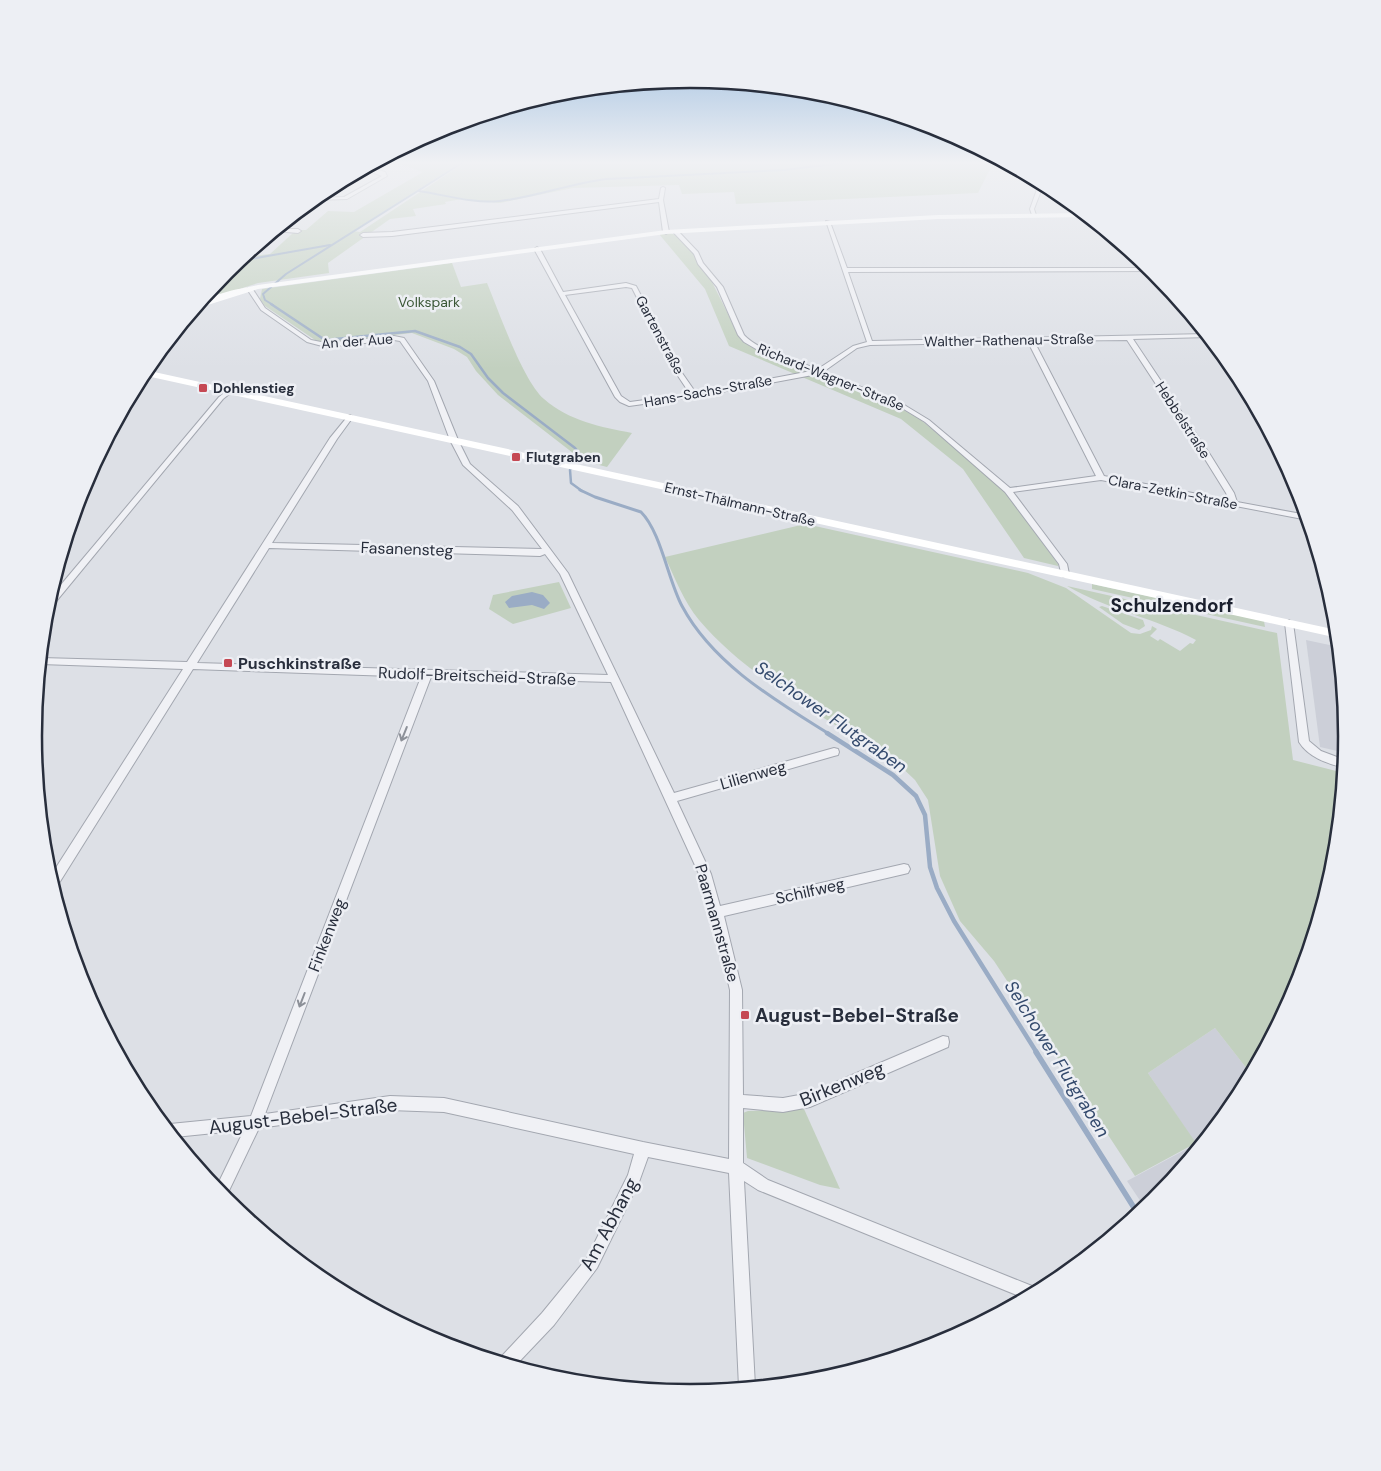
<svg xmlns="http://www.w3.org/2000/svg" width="1381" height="1471" font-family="'DM Sans',sans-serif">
  <rect width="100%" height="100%" fill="#dde0e6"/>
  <g fill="#cccfd8">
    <polygon points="1306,640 1339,647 1347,736 1346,753 1320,747"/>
    <polygon points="1215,1028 1251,1074 1236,1101 1155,1200 1145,1208 1127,1181 1196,1144 1148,1073"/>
  </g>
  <g fill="#c2d0bf">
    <polygon points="397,163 460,163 353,231 360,232 464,163 1004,163 989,171 978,193 736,204 734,192 682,194 679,185 573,188 500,203 462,199 445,202 446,204 413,209 416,216 390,219 328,263 329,273 258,283 202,301 226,271 243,257 270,254 294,232 298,230 306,230 328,211 354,212 423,172"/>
    <polygon points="671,233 675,235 691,250 711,280 741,340 759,350 893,404 921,420 1004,490 1058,564 1058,566 1024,558 963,469 901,419 729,346 705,289 659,234"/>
    <path d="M452 263 461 287 487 283C499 312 523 381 544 399 569 421 601 427 632 433L607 467 572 458 573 453 498 395 476 371 467 357 454 349 412 333 325 343 318 342 265 306 260 299 262 289Z"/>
    <path d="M801 523 1028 573 1066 588 1131 633 1140 634 1151 630 1152 626 1157 629 1150 636 1158 641 1160 639 1180 651 1190 643 1193 644 1196 640C1155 618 1108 610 1067 586L1277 633 1293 760 1344 773 1335 864 1297 987 1251 1074 1215 1028 1148 1073 1196 1143 1135 1176 994 961 960 921 940 876 928 800 915 780 896 762C829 719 752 682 699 620 684 602 675 578 665 557L801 525Z"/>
    <polygon points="559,582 571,608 513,624 489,609 493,595"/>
    <polygon points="1092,584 1264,621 1265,627 1092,589"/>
    <polygon points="1102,606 1143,620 1145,626 1139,630 1123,624 1099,607"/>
    <polygon points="804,1109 840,1189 820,1185 747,1158 743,1113 748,1111"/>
  </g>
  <polygon fill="#9aacc5" points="532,592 543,595 550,603 544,609 532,605 509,608 505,602 512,596"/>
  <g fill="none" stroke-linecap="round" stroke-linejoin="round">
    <g stroke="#9aacc5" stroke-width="2">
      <path d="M419 191C445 195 474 204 500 201 536 197 571 183 607 179L784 170 842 163"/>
      <polyline points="239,261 330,245"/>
      <polyline points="273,305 265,300 263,294 286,274 462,163"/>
    </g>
    <polyline stroke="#9aacc5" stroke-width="2.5" points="271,304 325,340 415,331 460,347 471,354 488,378 503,393 575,448 579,453 570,470 571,483 582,491"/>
    <path stroke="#9aacc5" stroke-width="3" d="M580 490 595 497 641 512C661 532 668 580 682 606 713 664 775 700 829 734"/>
    <polyline stroke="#9aacc5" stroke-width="4.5" points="827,733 893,775 916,796 925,815 930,867 937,888 954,921 1037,1053"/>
    <polyline stroke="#9aacc5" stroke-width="5.5" points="1036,1052 1138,1214"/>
    <defs>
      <g id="street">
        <polygon points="368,167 385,172 387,176 347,199 313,200 316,198 344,197 382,176 364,169"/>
        <polygon points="1040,181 1044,183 1034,209 1036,215 1034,216 1032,215 1030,209"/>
        <polygon points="663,187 665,188 663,200 669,232 666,234 663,232 659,202 392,236 363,237 360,235 363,233 392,232 659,199 661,188"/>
        <path d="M826 221 830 222 847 268H1151L1155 271 848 272 872 341 1207 334 1209 337 1133 339 1211 456 1234 493 1237 502 1307 515 1308 520 1101 480 1013 492 1067 564 1069 574 1065 577 1062 576 1059 564 1005 492 925 422 897 405 818 374 694 397 629 406 620 402 615 397 534 249 537 247 540 249 563 292 626 283 636 286 680 370 696 393 811 371 756 349 744 342 738 335 717 287 698 264 694 254 674 233V231H678L698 252 703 263 723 287 744 335C757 350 798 362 818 369L853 346 867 342ZM626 287 632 288 674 370 690 394 630 402 621 396 565 295ZM1127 340 1203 456 1226 493 1229 500 1104 476 1034 341ZM1028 342 1096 476 1010 488 929 420 901 403 823 372 857 348 870 345Z"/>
        <polygon points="278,229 298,229 301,231 298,233 275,231"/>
        <path d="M248 288H252L265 308 311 340 326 343 394 336 404 338 434 381 458 440 470 464 518 506 568 573 674 793 834 748 838 749 839 752 838 755 834 756 677 801 711 874 720 906 904 864 908 865 910 869 908 873 904 874 724 916 742 990 743 1095 783 1098 810 1093 943 1036 948 1037 949 1042 948 1047 810 1107 783 1112 743 1108V1163L768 1180 1032 1286 1037 1289 1038 1291 1024 1298 758 1190 744 1181 755 1386 739 1387 729 1173 648 1157 639 1182 597 1268 554 1325 516 1365 500 1361 501 1357 542 1313 587 1258 628 1175 634 1154 444 1112 390 1110 259 1128 225 1199 216 1188 244 1130 175 1137 165 1126 170 1124 251 1116 421 677 193 669 56 888H54L50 877 183 669 41 664V658L187 662 330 438 348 416 350 415 353 417 337 439 272 543 542 549 512 510 463 465 450 440 428 381 400 341 394 340 326 347 307 342 261 310 247 289ZM269 548 540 556 545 554 560 574 608 675 197 663ZM431 677 611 682 699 874 715 927 730 990 729 1159 643 1142 444 1098 390 1096 265 1114Z"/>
        <polygon points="228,390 233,391 223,399 49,610 46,611 49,599 219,397"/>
        <path d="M1289 620 1293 623 1309 741 1321 751 1345 760 1344 768C1327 763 1309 758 1299 742L1285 623Z"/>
      </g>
    </defs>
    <use href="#street" stroke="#a3a7b0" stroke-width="2"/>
    <use href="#street" fill="#f0f1f5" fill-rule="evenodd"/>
    <g fill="#fff" fill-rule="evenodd">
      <path d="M1084 213 1089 217 938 219 666 234 258 289 195 309C208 293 239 289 258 285L666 230 938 215Z"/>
      <polygon points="145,370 1337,630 1338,638 142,375"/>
    </g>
  </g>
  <defs><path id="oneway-shaft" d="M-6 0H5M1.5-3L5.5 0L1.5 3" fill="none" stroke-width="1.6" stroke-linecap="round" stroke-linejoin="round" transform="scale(1.25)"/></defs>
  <g stroke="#8c9098">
    <use href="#oneway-shaft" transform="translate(404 734) rotate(112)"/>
    <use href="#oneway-shaft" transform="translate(302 1000) rotate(111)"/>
  </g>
  <linearGradient id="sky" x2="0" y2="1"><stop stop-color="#89b1da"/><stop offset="0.44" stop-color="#f0f1f4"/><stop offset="1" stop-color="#f0f1f4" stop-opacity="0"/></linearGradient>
  <rect width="1381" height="369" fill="url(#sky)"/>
  <g fill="#c54853" stroke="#edeff4" stroke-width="2">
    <rect x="198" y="383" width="10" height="10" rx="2.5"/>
    <rect x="511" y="452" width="10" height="10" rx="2.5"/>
    <rect x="223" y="658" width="10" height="10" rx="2.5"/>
    <rect x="740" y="1010" width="10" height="10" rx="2.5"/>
  </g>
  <g text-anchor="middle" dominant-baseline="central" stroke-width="5" stroke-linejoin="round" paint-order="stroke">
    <g font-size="14" fill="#3a5736" stroke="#edeff4">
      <text x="429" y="302">Volkspark</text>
    </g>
    <g font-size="14" fill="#282e3c" stroke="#edeff4">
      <text transform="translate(660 335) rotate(62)">Gartenstraße</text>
      <text transform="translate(1009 340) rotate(-1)">Walther-Rathenau-Straße</text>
      <text transform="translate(357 341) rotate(-4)">An der Aue</text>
      <text transform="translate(831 377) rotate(22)">Richard-Wagner-Straße</text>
      <text transform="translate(708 391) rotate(-10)">Hans-Sachs-Straße</text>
      <text transform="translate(1183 420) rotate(57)">Hebbelstraße</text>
      <text transform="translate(1173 492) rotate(11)">Clara-Zetkin-Straße</text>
      <text transform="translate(740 504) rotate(13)">Ernst-Thälmann-Straße</text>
    </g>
    <g font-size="14" font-weight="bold" fill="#282e3c" stroke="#edeff4" text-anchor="start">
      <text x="213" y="388">Dohlenstieg</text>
      <text x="526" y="457">Flutgraben</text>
    </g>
    <g font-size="16" fill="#282e3c" stroke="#edeff4">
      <text transform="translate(407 549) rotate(2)">Fasanensteg</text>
      <text transform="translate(477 676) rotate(2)">Rudolf-Breitscheid-Straße</text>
      <text transform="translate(753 775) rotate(-16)">Lilienweg</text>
      <text transform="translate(810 891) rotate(-13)">Schilfweg</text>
      <text transform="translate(717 923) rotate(74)">Paarmannstraße</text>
      <text transform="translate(327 935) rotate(-69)">Finkenweg</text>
    </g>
    <g font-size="16" font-weight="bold" fill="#282e3c" stroke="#edeff4" text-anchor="start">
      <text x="238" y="663">Puschkinstraße</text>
    </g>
    <g font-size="18" font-style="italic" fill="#344a6d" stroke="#edeff4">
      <text transform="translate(831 717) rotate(35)">Selchower Flutgraben</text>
      <text transform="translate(1057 1059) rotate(58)">Selchower Flutgraben</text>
    </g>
    <g font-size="19" font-weight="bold" fill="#1a1f2d" stroke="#edeff4">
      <text x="1172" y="605">Schulzendorf</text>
    </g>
    <g font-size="19" font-weight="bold" fill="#282e3c" stroke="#edeff4" text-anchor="start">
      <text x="755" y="1015">August-Bebel-Straße</text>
    </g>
    <g font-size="19" fill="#282e3c" stroke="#edeff4">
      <text transform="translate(842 1084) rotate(-22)">Birkenweg</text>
      <text transform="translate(303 1116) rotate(-7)">August-Bebel-Straße</text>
      <text transform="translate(609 1224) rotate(-62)">Am Abhang</text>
    </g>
  </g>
  <path d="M0 0H1381V1471H0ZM42 736a648 648 0 1 1 1296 0a648 648 0 1 1-1296 0Z" fill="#edeff4" fill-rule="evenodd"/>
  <path fill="none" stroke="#282e3c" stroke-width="2.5" d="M42 736a648 648 0 1 1 1296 0a648 648 0 1 1-1296 0Z"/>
</svg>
